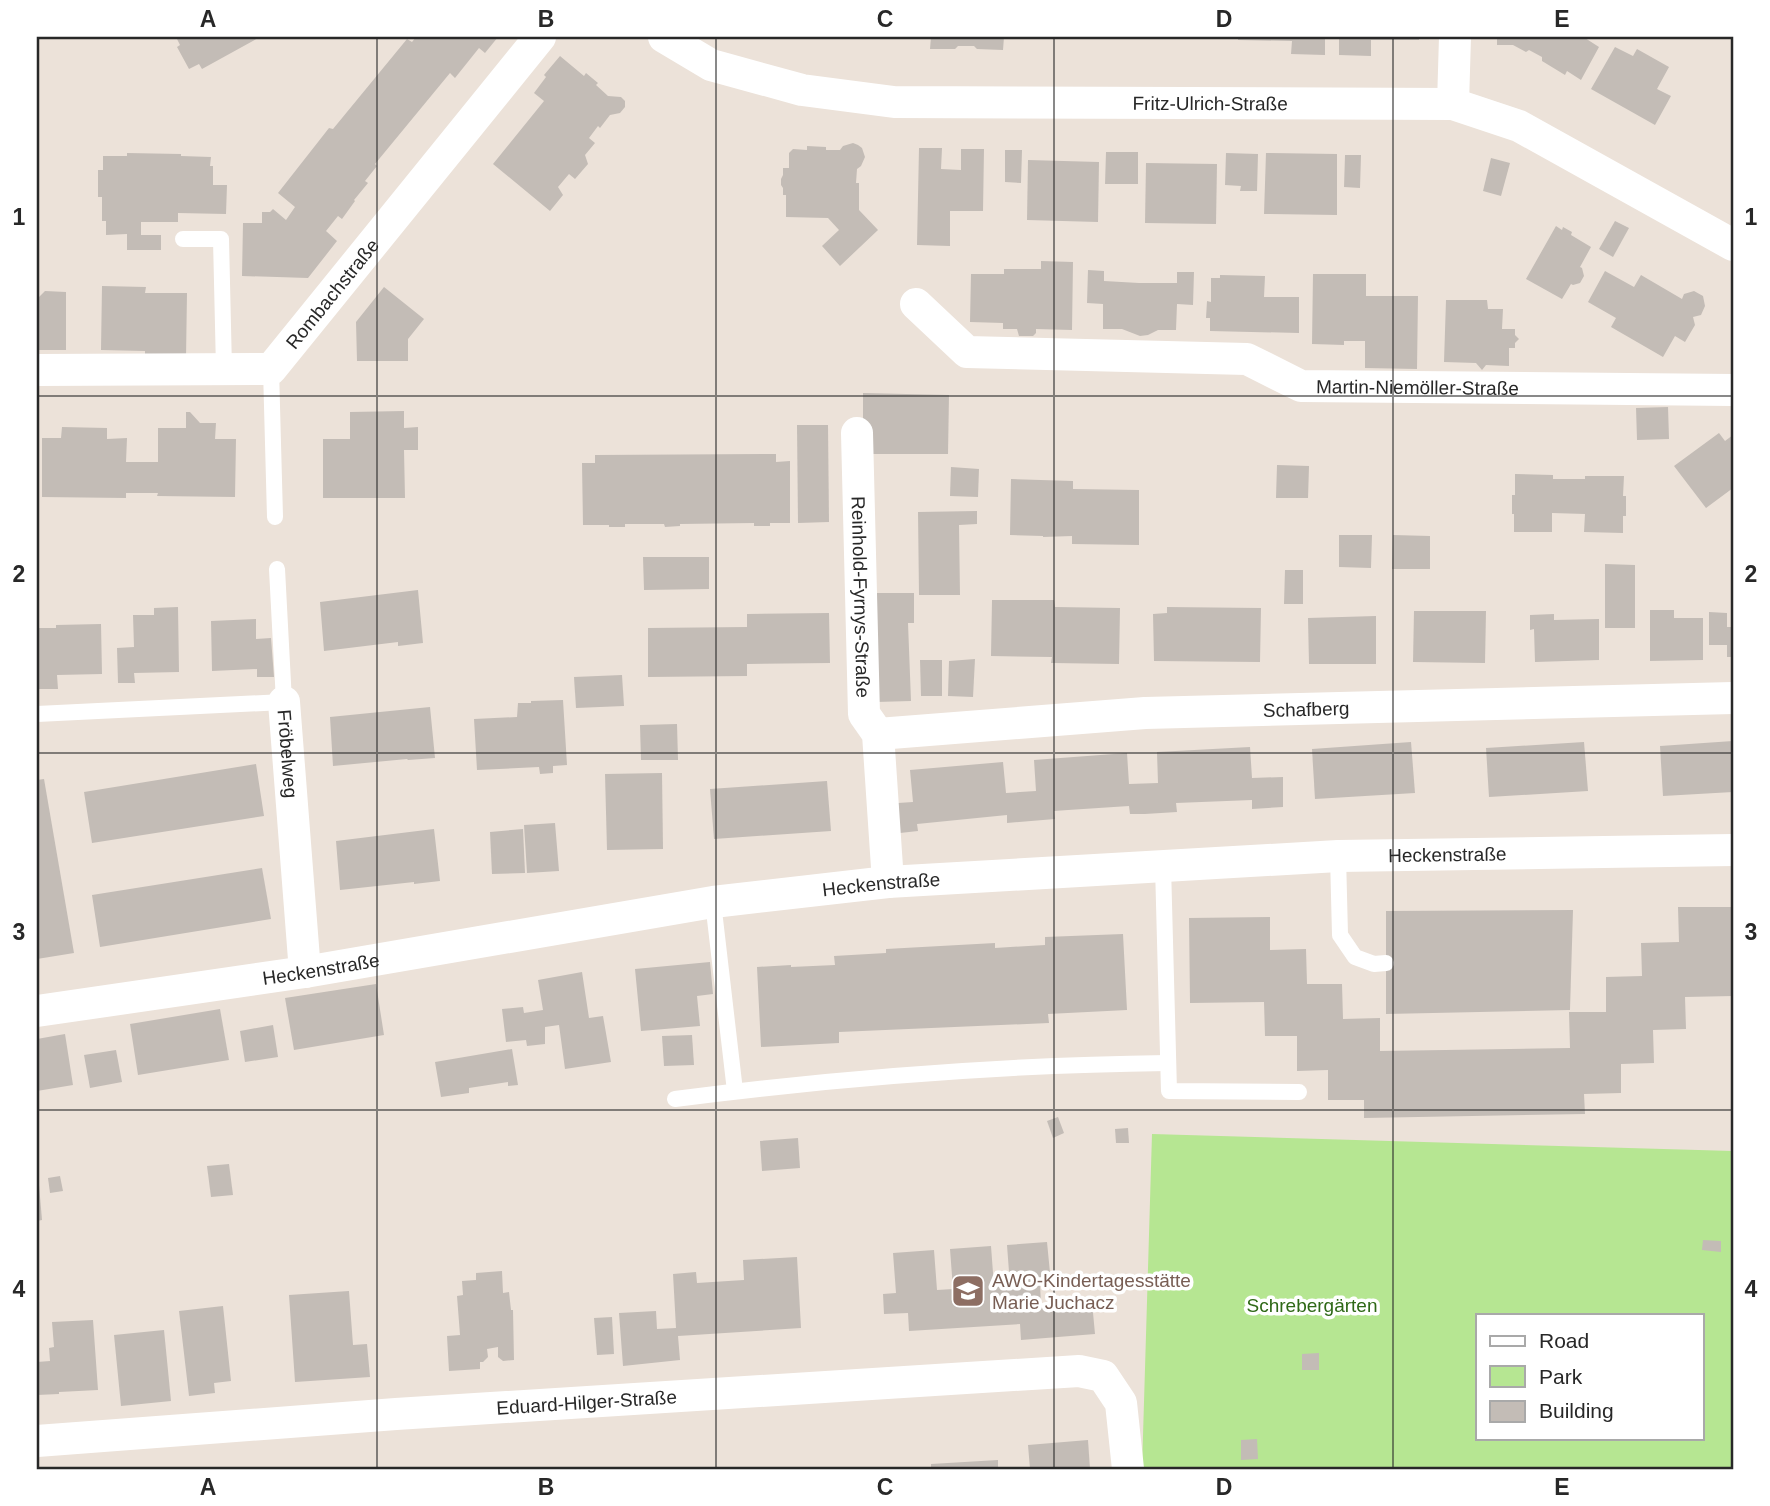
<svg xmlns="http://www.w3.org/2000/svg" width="1770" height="1506" font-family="Helvetica,sans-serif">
  <rect width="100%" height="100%" fill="#ece2d9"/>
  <path fill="#b6e692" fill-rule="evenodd" d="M1152 1134 1733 1151V1469H1142ZM1478 1315H1702V1438H1478Z"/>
  <g fill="#c3bcb6">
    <polygon points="176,37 260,37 202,69 199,64 189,69 177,47 180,45"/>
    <polygon points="416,37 498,37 485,53 479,48 455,78 450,73 375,164 377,166 365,181 368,183 354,200 355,201 342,219 338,216 326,231 337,241 308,278 242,276 243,223 262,223 262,212 270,212 273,209 286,220 295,207 278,193 329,128 333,129 407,39 412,42"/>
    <polygon points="931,37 1004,37 1003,50 977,49 974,46 958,46 955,49 930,49"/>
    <polygon points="1238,37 1325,37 1325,55 1291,54 1292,41 1238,40"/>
    <polygon points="1339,37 1419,37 1419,40 1371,40 1371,56 1339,55"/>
    <polygon points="1497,37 1586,37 1585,38 1599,47 1581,80 1567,71 1565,75 1542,61 1542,57 1529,50 1526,52 1513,45 1497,45"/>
    <polygon points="1615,47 1633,56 1637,49 1669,67 1657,89 1671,96 1655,125 1591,89"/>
    <polygon points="560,56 584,76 586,73 598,83 596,85 608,96 621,97 625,101 625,107 620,113 610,115 600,128 598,126 589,138 595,143 585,155 588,164 575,179 569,174 558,187 563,195 550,211 493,164 544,101 534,93 546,77 544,75"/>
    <polygon points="853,143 858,145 862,148 865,157 861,166 857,169 856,183 859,183 859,210 878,230 840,266 822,246 839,230 828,218 786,217 786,195 783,195 783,188 781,185 781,179 783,175 783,168 789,168 789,153 793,149 807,150 807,146 826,147 826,150 840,150 843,146"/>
    <polygon points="919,148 942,148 941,169 961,170 961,149 984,149 983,211 950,211 950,246 917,245"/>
    <polygon points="1005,150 1022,150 1021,183 1005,182"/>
    <polygon points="1106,152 1138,152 1138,184 1105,184"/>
    <polygon points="127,153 181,154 181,156 211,157 210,166 213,166 213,185 227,185 226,214 178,213 178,222 141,222 141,235 161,235 161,250 127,250 127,234 106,235 106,221 102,221 102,197 98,197 98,170 103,170 103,156 127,156"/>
    <polygon points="1226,153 1258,154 1257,191 1240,191 1241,186 1225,185"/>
    <polygon points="1266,153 1337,154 1337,215 1264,214"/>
    <polygon points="1345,155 1361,155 1360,188 1344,187"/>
    <polygon points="1491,158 1510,163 1501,196 1483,191"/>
    <polygon points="1028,160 1099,162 1098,222 1027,220"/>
    <polygon points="1146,163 1217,164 1216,224 1145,223"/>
    <polygon points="1615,221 1629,228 1613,257 1599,249"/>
    <polygon points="1556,226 1562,230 1563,227 1572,232 1571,235 1591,247 1580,267 1582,268 1584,276 1580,283 1573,285 1571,284 1562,299 1526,279"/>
    <polygon points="1041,261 1073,262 1072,330 1036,329 1036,333 1033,336 1019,336 1017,329 1003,329 1003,323 970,322 971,274 1004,274 1004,269 1041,269"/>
    <polygon points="1088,270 1104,271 1104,281 1139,283 1177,283 1177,272 1194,272 1193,305 1177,304 1176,330 1158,330 1148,335 1140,336 1122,329 1103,329 1103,304 1087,303"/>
    <polygon points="1605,271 1634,287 1641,275 1682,299 1684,294 1694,291 1703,296 1705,306 1701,315 1693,317 1695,325 1685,342 1675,336 1663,357 1611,327 1616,318 1588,302"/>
    <polygon points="1313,274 1366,274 1366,296 1418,296 1417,369 1365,368 1365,341 1344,341 1344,345 1312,344"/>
    <polygon points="1220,275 1265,276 1264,297 1299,297 1299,333 1210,331 1210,318 1206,318 1207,301 1211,302 1211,278 1220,278"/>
    <polygon points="102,286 146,287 145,293 187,293 186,358 145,358 145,351 101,350"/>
    <polygon points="384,287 424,319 408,339 408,361 357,361 356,322"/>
    <polygon points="45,291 66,292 66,350 37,350 37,297 39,297"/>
    <polygon points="1446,300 1487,300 1488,309 1503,309 1502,329 1515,329 1515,335 1519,339 1515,343 1515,348 1509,348 1509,366 1486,365 1482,370 1476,363 1444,362"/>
    <polygon points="863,393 949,395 948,454 863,454"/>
    <polygon points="1668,407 1669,439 1637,440 1636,408"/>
    <polygon points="404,411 404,428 418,427 418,450 404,450 405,498 323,498 323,439 350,439 350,412"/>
    <polygon points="186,412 190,412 200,423 216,423 215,439 236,439 235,497 157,496 158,493 126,493 126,498 42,497 42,438 61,438 62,427 107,428 107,439 127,438 126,462 158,462 158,428 186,428"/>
    <polygon points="797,425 828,425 829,522 798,523"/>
    <polygon points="1719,433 1725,441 1733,435 1733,488 1706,508 1674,466"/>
    <polygon points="776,454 776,462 790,461 790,523 770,523 770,526 754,526 754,523 680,524 680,526 665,527 664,524 625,524 625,527 609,527 609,525 583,525 582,463 595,463 595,455"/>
    <polygon points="1277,465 1309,466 1308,498 1276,498"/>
    <polygon points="951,467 979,469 978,497 950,496"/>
    <polygon points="1515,474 1553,475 1553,479 1585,479 1585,476 1624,476 1623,496 1626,496 1626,516 1623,516 1623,533 1584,532 1585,514 1552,513 1552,532 1514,532 1514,514 1512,514 1512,495 1515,495"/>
    <polygon points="1011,479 1073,481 1073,489 1139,490 1139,545 1072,544 1072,536 1043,537 1043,536 1010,535"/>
    <polygon points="977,511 977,524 959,525 960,595 919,595 918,512"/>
    <polygon points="1339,535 1372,535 1371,568 1339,567"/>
    <polygon points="1393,535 1430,536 1430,569 1392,569"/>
    <polygon points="643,557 709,557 709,589 644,590"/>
    <polygon points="1605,564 1635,565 1635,628 1605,628"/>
    <polygon points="1285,570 1303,570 1303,604 1284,604"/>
    <polygon points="418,590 423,643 398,646 398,642 324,651 320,602"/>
    <polygon points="871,593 914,593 914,623 908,623 911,701 876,702"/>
    <polygon points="992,600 1054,600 1055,607 1120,608 1119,664 1053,663 1051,663 1052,657 991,656"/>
    <polygon points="178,607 179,672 134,673 135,683 118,683 117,648 134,647 133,615 154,615 154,608"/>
    <polygon points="1167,607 1261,608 1260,662 1154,661 1153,614 1167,613"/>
    <polygon points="1650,610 1674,610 1674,618 1703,618 1703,660 1650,661"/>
    <polygon points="1414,611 1486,611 1485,663 1413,662"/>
    <polygon points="1709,612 1727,613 1727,627 1733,627 1733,657 1727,657 1727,645 1709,645"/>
    <polygon points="829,613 830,663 747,664 747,676 648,677 648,628 747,627 747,614"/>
    <polygon points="1554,614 1554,620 1599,619 1599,660 1535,662 1534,629 1530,630 1530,615"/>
    <polygon points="1376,616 1376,664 1309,664 1308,618"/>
    <polygon points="256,619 256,639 271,638 274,677 257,677 257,669 212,671 211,621"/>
    <polygon points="101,624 102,674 57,675 58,689 37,689 37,628 56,628 56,625"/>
    <polygon points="975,659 973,697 948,696 949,661"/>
    <polygon points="920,660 942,660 942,696 921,696"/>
    <polygon points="622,675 624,706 576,708 574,677"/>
    <polygon points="563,700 567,765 553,766 553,773 540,774 539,767 477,770 474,719 517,717 518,703 531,703 531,701"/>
    <polygon points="430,707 435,758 408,760 407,759 333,766 330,717"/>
    <polygon points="677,724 678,760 641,760 640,725"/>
    <polygon points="1733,741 1733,792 1663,796 1660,746"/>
    <polygon points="1411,742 1415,793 1315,799 1312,749"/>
    <polygon points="1584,742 1588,791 1489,797 1486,748"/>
    <polygon points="1250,747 1252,778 1283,777 1283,807 1252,809 1252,800 1176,803 1177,812 1145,814 1130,814 1129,806 1068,810 1054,811 1055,819 1007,823 1007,815 917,824 918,831 900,833 898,803 913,802 910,770 1003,762 1006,793 1036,791 1034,760 1127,753 1129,784 1158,783 1157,752"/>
    <polygon points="256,764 264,816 92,843 84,792"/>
    <polygon points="662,773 663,849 607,850 605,774"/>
    <polygon points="44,779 74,953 37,959 37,780"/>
    <polygon points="827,781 831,831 714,839 710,789"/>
    <polygon points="555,823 559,871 527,873 524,825"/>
    <polygon points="434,829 440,881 414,884 414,882 340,890 336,841"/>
    <polygon points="523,829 525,873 492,874 490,832"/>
    <polygon points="262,868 271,919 100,947 92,895"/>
    <polygon points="1678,907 1733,907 1733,996 1685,997 1686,1029 1653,1030 1654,1063 1621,1064 1621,1093 1584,1094 1585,1114 1364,1118 1364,1100 1328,1100 1328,1070 1297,1071 1297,1036 1265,1036 1264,1002 1190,1003 1189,918 1270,917 1270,950 1306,949 1307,984 1342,984 1343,1019 1380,1018 1380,1051 1570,1048 1569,1012 1606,1012 1606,977 1642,976 1641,943 1679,942"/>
    <polygon points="1573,910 1570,1010 1386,1014 1386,911"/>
    <polygon points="1123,934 1127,1010 1048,1014 1049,1023 839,1032 839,1043 761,1047 757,967 791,965 791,967 835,965 834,956 886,953 886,949 995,943 995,948 1045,945 1045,937"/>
    <polygon points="710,962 713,994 697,996 700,1026 641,1031 635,969"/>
    <polygon points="582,972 589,1018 603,1016 611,1062 565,1069 559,1025 545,1027 545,1044 527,1046 526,1040 506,1042 502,1009 523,1007 524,1013 543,1010 538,980"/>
    <polygon points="376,984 384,1035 294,1050 285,998"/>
    <polygon points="220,1009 229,1060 138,1075 130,1024"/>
    <polygon points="273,1025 278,1057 245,1062 240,1031"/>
    <polygon points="65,1034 73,1085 37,1091 37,1039"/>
    <polygon points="692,1035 694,1065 664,1066 662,1036"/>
    <polygon points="512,1049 518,1085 508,1086 508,1082 469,1088 469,1093 441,1097 435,1062"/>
    <polygon points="116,1050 122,1082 90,1088 84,1055"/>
    <polygon points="1058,1117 1064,1133 1053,1138 1047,1121"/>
    <polygon points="1128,1128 1129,1143 1116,1143 1115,1129"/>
    <polygon points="798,1138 800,1168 762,1171 760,1141"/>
    <polygon points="229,1164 233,1195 211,1197 207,1166"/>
    <polygon points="60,1176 63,1191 50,1193 48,1178"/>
    <polygon points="39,1185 42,1220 37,1221 37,1186"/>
    <polygon points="1703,1240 1721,1241 1721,1252 1702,1250"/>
    <polygon points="1047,1242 1051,1283 1040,1284 1041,1305 1092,1302 1095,1334 1021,1340 1020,1324 909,1331 908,1313 884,1314 883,1294 896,1293 893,1253 934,1250 937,1290 953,1289 950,1249 991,1246 994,1286 1010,1285 1007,1245"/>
    <polygon points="797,1257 801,1328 678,1336 680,1360 623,1366 619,1313 656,1311 657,1329 676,1328 673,1274 696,1272 697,1283 744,1280 743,1260"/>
    <polygon points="502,1271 503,1293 509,1292 511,1310 513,1310 514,1360 503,1361 498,1357 498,1347 487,1349 488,1357 483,1362 480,1362 480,1369 449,1371 447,1336 460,1335 457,1296 463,1295 462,1281 476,1280 476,1273"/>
    <polygon points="349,1291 353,1345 367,1344 370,1377 295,1382 289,1295"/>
    <polygon points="223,1306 231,1381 214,1383 215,1393 189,1396 179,1311"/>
    <polygon points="612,1317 614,1354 597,1355 594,1318"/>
    <polygon points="93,1320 98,1390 59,1392 59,1394 37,1395 37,1362 50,1361 49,1348 54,1347 52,1322"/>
    <polygon points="164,1330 171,1401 121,1406 114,1335"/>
    <polygon points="1319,1353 1319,1370 1302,1370 1302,1354"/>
    <polygon points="1257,1439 1258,1459 1241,1460 1241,1440"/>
    <polygon points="1088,1440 1090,1469 1030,1469 1028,1445"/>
    <polygon points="998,1460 998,1469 931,1469 931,1464"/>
  </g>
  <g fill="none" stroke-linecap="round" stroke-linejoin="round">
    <g stroke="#fff" stroke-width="16">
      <polyline points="183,239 221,239 224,369"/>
      <polyline points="271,369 275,517"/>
      <polyline points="37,714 284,702 277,569"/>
      <polyline points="1338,856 1340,935 1355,957 1374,964 1386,963"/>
      <polyline points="1163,866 1169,1091 1299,1092"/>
      <polyline points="713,902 735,1091"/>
      <path d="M675 1099C838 1078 1002 1065 1167 1063"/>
    </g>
    <g stroke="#fff" stroke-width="32">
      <path id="s1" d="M664 37 711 65 802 90 894 102 1453 104 1519 126 1733 245"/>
      <polyline points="1453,104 1455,37"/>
      <path id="s2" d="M916 304 967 352 1247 359 1301 386 1733 390"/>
      <path id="s3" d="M37 370 271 369 540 37"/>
      <path id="s4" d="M857 433 864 714 878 734 888 882"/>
      <path id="s5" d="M284 702 305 972"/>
      <path id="s6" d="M878 734 1145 713 1733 698"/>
      <path id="s7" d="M37 1011 305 972 713 902 888 882 1338 856 1733 850"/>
      <path id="s8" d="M37 1441 396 1414 1079 1371 1103 1376 1121 1403 1128 1469"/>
    </g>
  </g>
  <path fill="none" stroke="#282828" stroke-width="2" stroke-opacity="0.55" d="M377 37V1469M716 37V1469M1054 37V1469M1393 37V1469M37 396H1733M37 753H1733M37 1110H1733"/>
  <defs>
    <symbol id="school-square" viewBox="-11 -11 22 22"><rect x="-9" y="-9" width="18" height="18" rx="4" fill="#8d6e63" stroke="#fff"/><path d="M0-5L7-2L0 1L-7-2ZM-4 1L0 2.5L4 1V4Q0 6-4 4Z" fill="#fff"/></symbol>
  </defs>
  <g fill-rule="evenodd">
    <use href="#school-square" x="949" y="1272" width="38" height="38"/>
  </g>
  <g text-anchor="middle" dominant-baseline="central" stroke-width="7" stroke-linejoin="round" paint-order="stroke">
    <g font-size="19" fill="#282828" stroke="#fff">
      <text stroke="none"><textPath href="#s1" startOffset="558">Fritz-Ulrich-Straße</textPath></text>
      <text stroke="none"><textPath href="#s3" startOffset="331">Rombachstraße</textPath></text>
      <text stroke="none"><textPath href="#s2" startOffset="527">Martin-Niemöller-Straße</textPath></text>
      <text stroke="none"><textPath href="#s4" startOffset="164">Reinhold-Fyrnys-Straße</textPath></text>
      <text stroke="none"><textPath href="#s6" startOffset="429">Schafberg</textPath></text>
      <text stroke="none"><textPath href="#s5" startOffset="52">Fröbelweg</textPath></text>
      <text stroke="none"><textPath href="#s7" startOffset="1421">Heckenstraße</textPath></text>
      <text stroke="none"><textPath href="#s7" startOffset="854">Heckenstraße</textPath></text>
      <text stroke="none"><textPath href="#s7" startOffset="287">Heckenstraße</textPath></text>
      <text stroke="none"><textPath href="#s8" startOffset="551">Eduard-Hilger-Straße</textPath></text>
    </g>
    <g font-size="19" fill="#785e54" stroke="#fff" text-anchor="start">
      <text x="992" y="1280">AWO-Kindertagesstätte<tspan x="992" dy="22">Marie Juchacz</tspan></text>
    </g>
    <g font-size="19" fill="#2e6816" stroke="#fff">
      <text x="1312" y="1305">Schrebergärten</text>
    </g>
  </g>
  <rect width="1770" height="1506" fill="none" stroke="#ffffff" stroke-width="77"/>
  <rect x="1476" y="1314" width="228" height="126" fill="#ffffff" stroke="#a9a9a9" stroke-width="2"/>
  <rect x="1490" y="1336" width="35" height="10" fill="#ffffff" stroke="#a9a9a9" stroke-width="2"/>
  <text x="1539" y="1348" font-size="21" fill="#282828">Road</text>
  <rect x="1490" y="1366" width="35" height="21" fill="#b6e692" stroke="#a9a9a9" stroke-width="2"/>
  <text x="1539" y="1384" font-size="21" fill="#282828">Park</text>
  <rect x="1490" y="1401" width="35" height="21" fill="#c3bcb6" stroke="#a9a9a9" stroke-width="2"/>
  <text x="1539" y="1418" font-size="21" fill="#282828">Building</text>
  <rect x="38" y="38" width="1694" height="1430" fill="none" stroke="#282828" stroke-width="2.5"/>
  <g font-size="23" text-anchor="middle" font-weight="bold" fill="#282828">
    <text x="208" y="27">A</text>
    <text x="546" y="27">B</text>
    <text x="885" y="27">C</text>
    <text x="1224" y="27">D</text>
    <text x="1562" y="27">E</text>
    <text x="19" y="225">1</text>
    <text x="1751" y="225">1</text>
    <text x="19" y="582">2</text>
    <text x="1751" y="582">2</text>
    <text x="19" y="940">3</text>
    <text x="1751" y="940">3</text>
    <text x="19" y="1297">4</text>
    <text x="1751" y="1297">4</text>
    <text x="208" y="1495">A</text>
    <text x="546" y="1495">B</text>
    <text x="885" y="1495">C</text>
    <text x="1224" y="1495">D</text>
    <text x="1562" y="1495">E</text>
  </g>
</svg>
